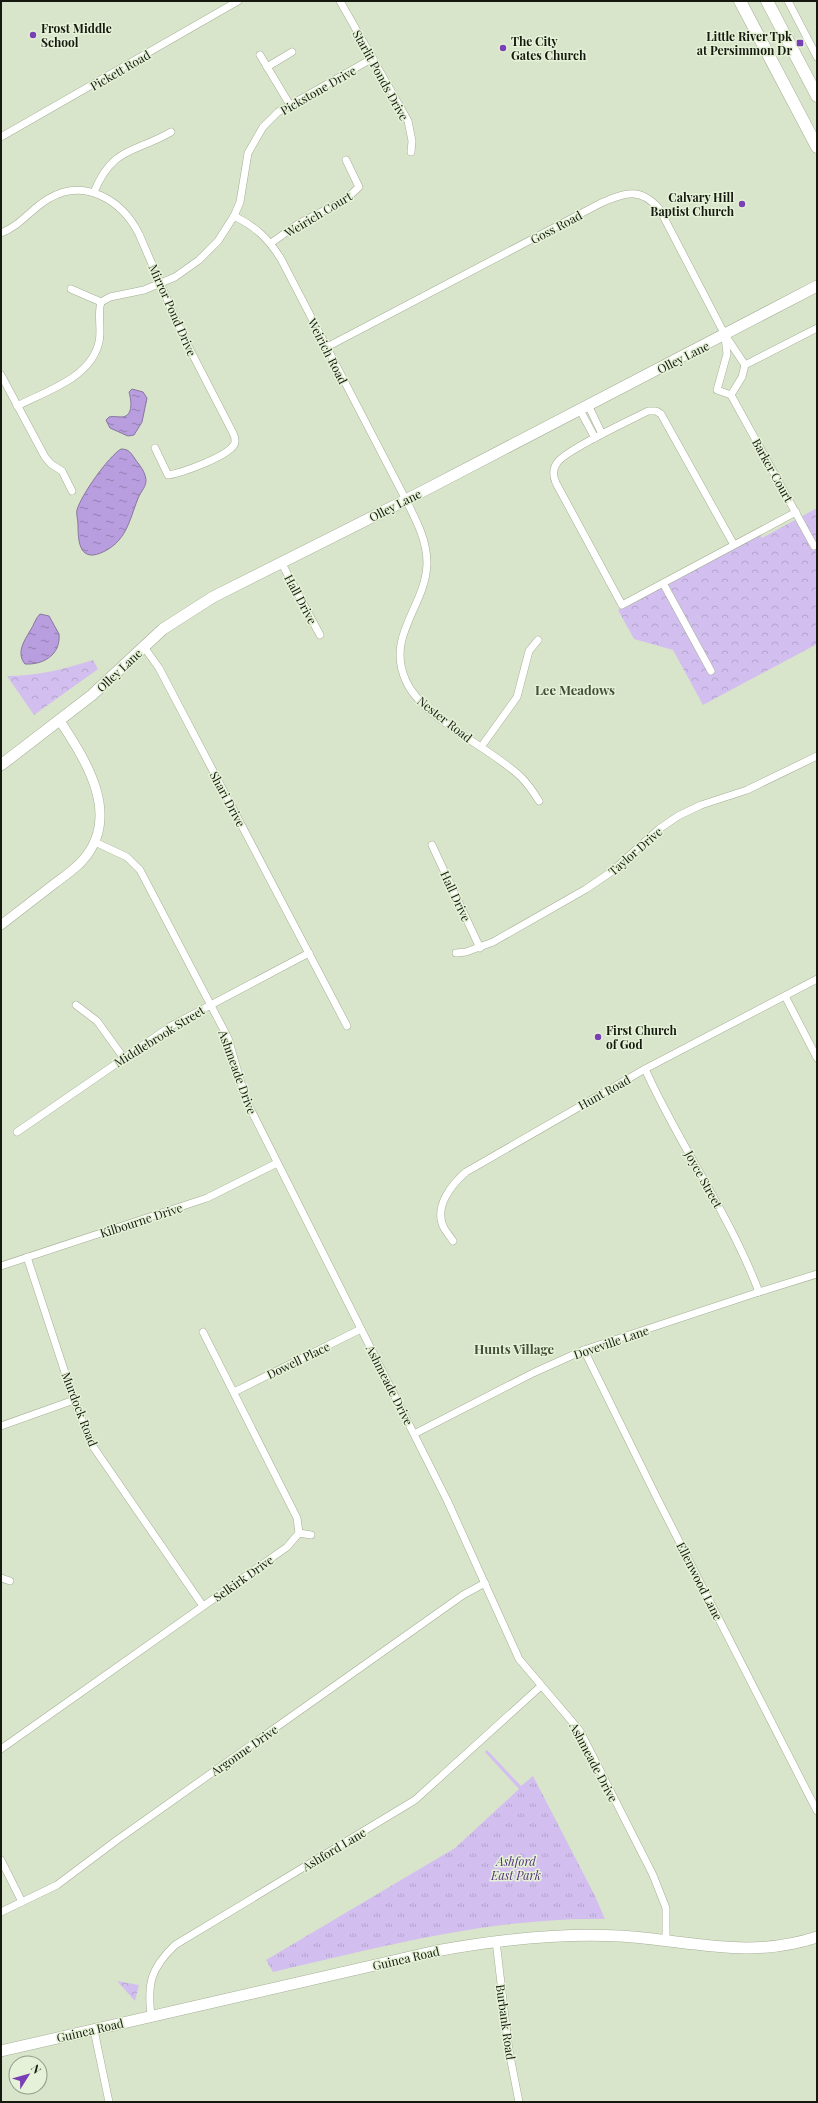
<svg xmlns="http://www.w3.org/2000/svg" width="818" height="2103" font-family="'Playfair Display',serif">
  <defs>
    <pattern id="forest-crowns" width="20" height="18" patternUnits="userSpaceOnUse"><rect width="20" height="18" fill="#d2bff0"/><path d="M2 6a3 3 0 1 1 6 0M12 15a3 3 0 1 1 6 0" fill="none" stroke="#b3a4cd"/></pattern>
    <pattern id="park-tufts" width="24" height="20" patternUnits="userSpaceOnUse"><rect width="24" height="20" fill="#d2bff0"/><path d="M3 7l-1-3M5 7V3M7 7l1-3M15 17l-1-3M17 17v-4M19 17l1-3" fill="none" stroke="#b3a4cd"/></pattern>
    <pattern id="water-ripples" width="26" height="14" patternUnits="userSpaceOnUse"><rect width="26" height="14" fill="#b89ede"/><path d="M2 4q2-2 4 0t4 0M15 11q2-2 4 0t4 0" fill="none" stroke="#9480b3"/></pattern>
  </defs>
  <rect width="100%" height="100%" fill="#d9e5ca"/>
  <g fill="url(#forest-crowns)">
    <polygon points="817,508 817,644 703,705 673,650 634,639 618,610 758,533 762,538"/>
    <path d="M93 660 98 669 34 715 7 676C37 676 65 669 93 660Z"/>
    <polygon points="117,1981 139,1985 135,2001"/>
  </g>
  <path fill="url(#park-tufts)" d="M487 1750 521 1786 533 1776 595 1896 605 1919C492 1917 382 1947 273 1972L266 1960 455 1848 519 1789 485 1752Z"/>
  <g fill="url(#water-ripples)" stroke="#8776a0">
    <path d="M132 389 143 392 147 398 142 422 134 435 128 436 110 428 106 420 109 417C113 416 118 417 122 417 134 416 131 399 129 392Z"/>
    <path d="M121 449C129 449 131 453 135 459 140 466 145 471 146 480 146 487 142 490 139 496 130 517 128 539 105 551 80 564 78 543 78 525 78 520 76 514 77 510 81 495 109 456 121 449Z"/>
    <path d="M40 614 49 616 59 634C61 655 43 665 25 664 16 653 24 641 30 631 34 625 35 619 40 614Z"/>
  </g>
  <g fill="none" stroke-linecap="round" stroke-linejoin="round">
    <defs>
      <g id="minor">
        <polyline points="340,1 408,121 412,141 411,152"/>
        <polyline points="788,1 817,57"/>
        <polyline points="260,55 290,105"/>
        <polyline points="267,67 292,52"/>
        <polyline points="1,137 238,1"/>
        <path d="M94 192C113 146 135 153 171 132"/>
        <path d="M234 216C256 227 268 238 281 259L406 500C416 520 427 540 427 563 426 607 385 635 406 681 422 718 491 748 521 777 528 784 534 793 539 801"/>
        <path d="M1 233C20 226 31 209 48 199 84 177 122 200 139 234L183 336 233 433C235 437 236 441 234 445 226 457 182 473 168 475L155 448"/>
        <polyline points="271,243 298,224 346,199 359,187 346,160"/>
        <polyline points="71,289 101,302"/>
        <polyline points="101,302 110,297 144,290 175,277 199,260 218,241 234,216 240,202 248,153 263,127 278,112 373,58"/>
        <polyline points="725,337 727,354 717,390 731,395 814,546"/>
        <path d="M327 347 601 203C624 193 641 186 660 210L725 335 745 365"/>
        <polyline points="1,375 45,457 51,464 62,471 72,491"/>
        <polyline points="731,395 742,377 745,365 817,328"/>
        <polyline points="588,405 602,434"/>
        <path d="M17 406C46 391 91 378 99 342 102 329 97 315 101 302"/>
        <polyline points="580,410 595,438"/>
        <path d="M734 545 661 414 656 411H648C631 420 565 450 557 463 552 470 553 476 556 483L622 605 796 512"/>
        <polyline points="281,562 320,635"/>
        <polyline points="663,583 711,671"/>
        <polyline points="144,647 159,668 347,1026"/>
        <polyline points="481,747 517,697 529,651 538,640"/>
        <polyline points="95,842 127,857 140,870 228,1038 246,1100 447,1500 519,1659 580,1731 653,1875 666,1908 666,1940"/>
        <polyline points="432,845 480,948"/>
        <polyline points="456,953 466,952 493,942 586,889 611,872 659,829 678,816 701,805 747,790 817,756"/>
        <polyline points="785,996 817,1058"/>
        <polyline points="76,1005 97,1021 123,1057"/>
        <path d="M645 1069C679 1145 729 1213 759 1292"/>
        <polyline points="17,1132 171,1026 309,953"/>
        <path d="M453 1241C450 1236 446 1232 444 1228 433 1207 452 1184 466 1172L645 1069 817 979"/>
        <polyline points="27,1257 74,1400 92,1445 203,1606"/>
        <polyline points="1,1266 207,1198 277,1163"/>
        <polyline points="584,1350 658,1500 817,1811"/>
        <polyline points="234,1392 361,1329"/>
        <polyline points="1,1426 74,1400"/>
        <polyline points="414,1434 533,1373 584,1350 759,1292 817,1274"/>
        <polyline points="299,1533 311,1535"/>
        <polyline points="1,1578 10,1581"/>
        <polyline points="1,1749 287,1547 299,1533 297,1518 203,1332"/>
        <polyline points="1,1860 22,1902"/>
        <polyline points="1,1912 57,1885 117,1840 463,1595 485,1583"/>
        <polyline points="496,1941 509,2051 519,2102"/>
        <path d="M151 2016C147 1983 151 1968 175 1945L415 1800 541 1686"/>
        <polyline points="94,2030 109,2102"/>
      </g>
      <path id="tertiary" d="M1 925C19 911 36 898 54 884 63 877 74 870 82 861 122 817 87 762 60 721"/>
      <g id="secondary">
        <polyline points="1,765 92,695 163,629 213,597 406,500 817,286"/>
        <path d="M1 2051 436 1951C496 1940 558 1933 619 1936 689 1940 748 1960 817 1937"/>
      </g>
      <g id="primary">
        <polyline points="740,1 817,147"/>
        <polyline points="767,1 817,96"/>
      </g>
    </defs>
    <use href="#minor" stroke="#a4af95" stroke-width="8"/>
    <use href="#tertiary" stroke="#a4af95" stroke-width="10"/>
    <use href="#secondary" stroke="#a4af95" stroke-width="12"/>
    <use href="#primary" stroke="#a4af95" stroke-width="13"/>
    <use href="#minor" stroke="#fff" stroke-width="7"/>
    <use href="#tertiary" stroke="#fff" stroke-width="9"/>
    <use href="#secondary" stroke="#fff" stroke-width="11"/>
    <use href="#primary" stroke="#fff" stroke-width="12"/>
  </g>
  <g fill="#793fb5" stroke="#e6f2d7" stroke-width="1.5">
    <circle cx="33" cy="35" r="4"/>
    <rect x="796" y="39" width="8" height="8" rx="2"/>
    <circle cx="503" cy="48" r="4"/>
    <circle cx="742" cy="204" r="4"/>
    <circle cx="598" cy="1037" r="4"/>
  </g>
  <g text-anchor="middle" dominant-baseline="central" stroke-width="3" stroke-linejoin="round" paint-order="stroke">
    <g font-size="12" font-weight="bold" fill="#151910" stroke="#e6f2d7" text-anchor="start">
      <text x="41" y="28">Frost Middle<tspan x="41" dy="14">School</tspan></text>
      <text x="792" y="36" text-anchor="end">Little River Tpk<tspan x="792" dy="14">at Persimmon Dr</tspan></text>
      <text x="511" y="41">The City<tspan x="511" dy="14">Gates Church</tspan></text>
      <text x="734" y="197" text-anchor="end">Calvary Hill<tspan x="734" dy="14">Baptist Church</tspan></text>
      <text x="606" y="1030">First Church<tspan x="606" dy="14">of God</tspan></text>
    </g>
    <g font-size="12" fill="#151910" stroke="#e6f2d7">
      <text transform="translate(120 70) rotate(-30)">Pickett Road</text>
      <text transform="translate(381 75) rotate(61)">Starlit Ponds Drive</text>
      <text transform="translate(318 90) rotate(-30)">Pickstone Drive</text>
      <text transform="translate(318 214) rotate(-31)">Weirich Court</text>
      <text transform="translate(556 227) rotate(-28)">Goss Road</text>
      <text transform="translate(173 310) rotate(66)">Mirror Pond Drive</text>
      <text transform="translate(328 351) rotate(63)">Weirich Road</text>
      <text transform="translate(683 357) rotate(-27)">Olley Lane</text>
      <text transform="translate(773 470) rotate(61)">Barker Court</text>
      <text transform="translate(395 505) rotate(-27)">Olley Lane</text>
      <text transform="translate(301 599) rotate(62)">Hall Drive</text>
      <text transform="translate(119 670) rotate(-43)">Olley Lane</text>
      <text transform="translate(445 719) rotate(38)">Nester Road</text>
      <text transform="translate(228 799) rotate(62)">Shari Drive</text>
      <text transform="translate(635 851) rotate(-41)">Taylor Drive</text>
      <text transform="translate(456 896) rotate(65)">Hall Drive</text>
      <text transform="translate(159 1036) rotate(-32)">Middlebrook Street</text>
      <text transform="translate(238 1072) rotate(70)">Ashmeade Drive</text>
      <text transform="translate(604 1092) rotate(-29)">Hunt Road</text>
      <text transform="translate(704 1179) rotate(61)">Joyce Street</text>
      <text transform="translate(141 1220) rotate(-18)">Kilbourne Drive</text>
      <text transform="translate(611 1342) rotate(-19)">Doveville Lane</text>
      <text transform="translate(298 1360) rotate(-26)">Dowell Place</text>
      <text transform="translate(390 1385) rotate(63)">Ashmeade Drive</text>
      <text transform="translate(80 1409) rotate(69)">Murdock Road</text>
      <text transform="translate(243 1578) rotate(-35)">Selkirk Drive</text>
      <text transform="translate(700 1581) rotate(63)">Ellenwood Lane</text>
      <text transform="translate(244 1750) rotate(-35)">Argonne Drive</text>
      <text transform="translate(594 1762) rotate(62)">Ashmeade Drive</text>
      <text transform="translate(334 1849) rotate(-31)">Ashford Lane</text>
      <text transform="translate(406 1958) rotate(-13)">Guinea Road</text>
      <text transform="translate(506 2022) rotate(82)">Burbank Road</text>
      <text transform="translate(90 2030) rotate(-13)">Guinea Road</text>
    </g>
    <g font-size="12" font-style="italic" fill="#55327c" stroke="#e6f2d7">
      <text x="516" y="1861">Ashford<tspan x="516" dy="14">East Park</tspan></text>
    </g>
    <g font-size="13" font-weight="bold" fill="#454e38" stroke="#e6f2d7">
      <text x="575" y="689">Lee Meadows</text>
      <text x="514" y="1348">Hunts Village</text>
    </g>
  </g>
  <rect width="818" height="2103" fill="none" stroke="#151910" stroke-width="4"/>
  <g transform="translate(28 2075) rotate(53)"><circle r="19" fill="#e6f2d7" stroke="#929b87"/>
  <path d="M0-3L7 15L0 10L-7 15Z" fill="#793fb5"/>
  <text y="-6" font-size="11" font-weight="bold" text-anchor="middle" fill="#151910">N</text>
  </g>
</svg>
